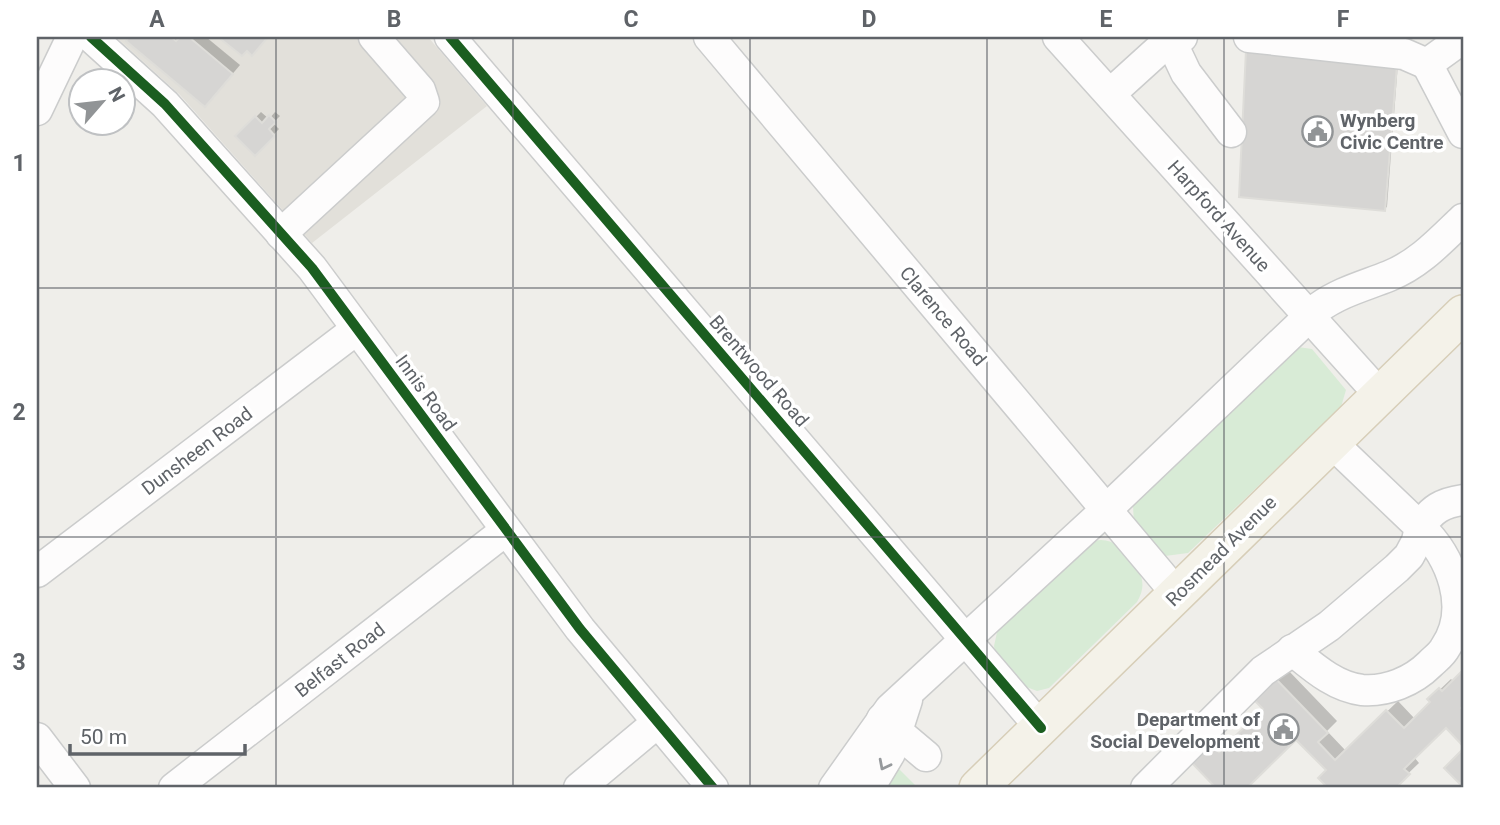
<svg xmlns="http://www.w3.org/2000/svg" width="1500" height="825" font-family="Roboto,sans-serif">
  <rect width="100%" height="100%" fill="#efeeea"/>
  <polygon fill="#e2e0da" points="116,37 428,37 487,106 312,243 180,95"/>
  <g fill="#d8ebd6">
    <polygon points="1298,347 1312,349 1346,390 1341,407 1188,553 1165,556 1134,524 1133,506 1136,498"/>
    <path d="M1101 540C1115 541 1119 546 1128 557 1141 572 1148 583 1137 602L1049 688 1037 691 1024 686 996 656 994 646 998 628 1091 541Z"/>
    <polygon points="892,762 918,788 878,788"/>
  </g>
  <g fill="#0003">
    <polygon points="131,37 206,37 240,65 213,97 128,40"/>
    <polygon points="1398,63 1387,207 1384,209 1240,195"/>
    <polygon points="261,112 269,119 275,112 280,116 273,123 279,129 255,154 237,136"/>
    <polygon points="1287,669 1337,721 1327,731 1346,751 1398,701 1415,719 1433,702 1430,699 1451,679 1454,682 1463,672 1463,743 1446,725 1414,757 1419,763 1393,788 1330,788 1320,778 1328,770 1296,738 1244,788 1219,788 1193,762 1222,734 1230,743 1265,709 1256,699"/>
  </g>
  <g fill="#d6d5d3" stroke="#deddd9" stroke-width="2">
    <polygon points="129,37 171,37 176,41 180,37 189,37 233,74 205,107 126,41"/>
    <polygon points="218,37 268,37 252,56 247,51 242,56"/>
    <polygon points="1246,50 1397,65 1385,211 1239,197"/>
    <polygon points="269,115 276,122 269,129 275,136 255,156 235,136 255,116 262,123"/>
    <polygon points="1463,670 1463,706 1461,708 1463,710 1463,746 1446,728 1404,769 1410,774 1396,788 1328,788 1318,778 1326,770 1296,740 1247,788 1216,788 1191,762 1210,743 1219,752 1263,709 1253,699 1275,678 1328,733 1318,742 1335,760 1386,710 1404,728 1430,702 1427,699 1439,688 1442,691"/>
    <polygon points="1463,749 1463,781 1460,784 1444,768"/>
  </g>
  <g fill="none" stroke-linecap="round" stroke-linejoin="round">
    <defs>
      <g id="minor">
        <polyline points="91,37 165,104 312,268 580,629 713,788"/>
        <polyline points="450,37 1041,728"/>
        <polyline points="709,37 1177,594"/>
        <polyline points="1058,37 1380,395"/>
        <polyline points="1169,37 1186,73 1231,132"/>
        <polyline points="1249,37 1404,54 1427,64 1463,38"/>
        <polyline points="1427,64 1463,133"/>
        <polyline points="1110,94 1163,46 1182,37"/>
        <polyline points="37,110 72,37"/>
        <polyline points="281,234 424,102 420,90 374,37"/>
        <polyline points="37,572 357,329"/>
        <path d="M1292 650C1313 667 1335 687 1362 690 1387 692 1413 681 1430 664 1435 659 1442 654 1445 648 1472 608 1451 556 1420 527 1432 509 1442 503 1463 500"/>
        <polyline points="882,719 926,756"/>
        <polyline points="37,738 75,788"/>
        <polyline points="174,788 505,531"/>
        <polyline points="579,788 658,722"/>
        <path d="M834 788 890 709 1106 510 1318 308C1340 292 1364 286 1389 276 1419 264 1440 241 1463 219"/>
        <polyline points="869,788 890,753 907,700"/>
        <polyline points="1146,788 1263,671 1329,626 1397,568 1409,556 1417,541 1420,527 1331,442"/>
      </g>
      <polyline id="major" points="978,788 1463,314"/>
    </defs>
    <use href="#minor" stroke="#cbcccc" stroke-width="33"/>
    <use href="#major" stroke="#d7ceb8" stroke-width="40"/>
    <use href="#minor" stroke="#fdfcfc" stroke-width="30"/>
    <use href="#major" stroke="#f4f2e9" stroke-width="37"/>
    <defs>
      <g id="cycleway">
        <polyline points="91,37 165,104 312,268 580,629 713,788"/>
        <polyline points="450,37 1041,728"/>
      </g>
    </defs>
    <use href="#cycleway" stroke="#fff" stroke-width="15"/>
    <use href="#cycleway" stroke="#1b5e20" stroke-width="10"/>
  </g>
  <defs><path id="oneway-chevron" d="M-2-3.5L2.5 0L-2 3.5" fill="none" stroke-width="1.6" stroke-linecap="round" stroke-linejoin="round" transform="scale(1.75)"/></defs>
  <use stroke="#96999c" href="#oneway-chevron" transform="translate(884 765) rotate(117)"/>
  <path fill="none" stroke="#5f6368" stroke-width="2" stroke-opacity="0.55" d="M276 37V788M513 37V788M750 37V788M987 37V788M1224 37V788M37 288H1463M37 537H1463"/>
  <defs>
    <symbol id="civic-ring" viewBox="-11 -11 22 22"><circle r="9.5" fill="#fff" stroke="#919496" stroke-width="1.5"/><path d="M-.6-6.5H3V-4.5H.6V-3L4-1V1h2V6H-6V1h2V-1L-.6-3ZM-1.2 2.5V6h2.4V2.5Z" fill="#919496"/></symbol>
  </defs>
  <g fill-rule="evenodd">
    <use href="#civic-ring" x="1300" y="114" width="35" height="35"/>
    <use href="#civic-ring" x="1266" y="712" width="35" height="35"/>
  </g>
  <g text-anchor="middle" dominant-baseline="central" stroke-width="7" stroke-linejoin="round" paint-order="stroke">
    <g font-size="19" font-weight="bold" fill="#5f6368" stroke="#fff" text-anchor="start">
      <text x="1340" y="120">Wynberg<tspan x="1340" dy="22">Civic Centre</tspan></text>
      <text x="1260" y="719" text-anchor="end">Department of<tspan x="1260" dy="22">Social Development</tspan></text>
    </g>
    <g font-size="19" fill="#5f6368" stroke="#fff">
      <text transform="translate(1219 216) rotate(48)">Harpford Avenue</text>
      <text transform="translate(943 316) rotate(50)">Clarence Road</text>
      <text transform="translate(759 371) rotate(49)">Brentwood Road</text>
      <text transform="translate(426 393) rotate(54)">Innis Road</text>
      <text transform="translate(197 451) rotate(-37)">Dunsheen Road</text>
      <text transform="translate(1221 551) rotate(-45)">Rosmead Avenue</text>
      <text transform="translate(340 660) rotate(-38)">Belfast Road</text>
    </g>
  </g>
  <rect width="1500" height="825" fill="none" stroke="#ffffff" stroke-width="77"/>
  <g transform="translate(102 102) rotate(62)"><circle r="33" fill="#ffffff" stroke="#bfc1c3" stroke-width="2"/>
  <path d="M0-5L12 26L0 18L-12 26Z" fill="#919496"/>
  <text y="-10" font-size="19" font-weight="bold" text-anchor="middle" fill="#5f6368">N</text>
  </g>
  <path d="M70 744v10h175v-10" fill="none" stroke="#5f6368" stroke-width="3.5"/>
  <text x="80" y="744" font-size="21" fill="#5f6368" stroke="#ffffff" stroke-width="5" paint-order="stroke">50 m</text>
  <rect x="38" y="38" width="1424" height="748" fill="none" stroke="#5f6368" stroke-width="2.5"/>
  <g font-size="23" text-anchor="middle" font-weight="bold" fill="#5f6368">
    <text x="157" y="27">A</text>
    <text x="394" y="27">B</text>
    <text x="631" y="27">C</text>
    <text x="869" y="27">D</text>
    <text x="1106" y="27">E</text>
    <text x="1343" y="27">F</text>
    <text x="19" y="171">1</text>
    <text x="19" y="420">2</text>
    <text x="19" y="670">3</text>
  </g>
</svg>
